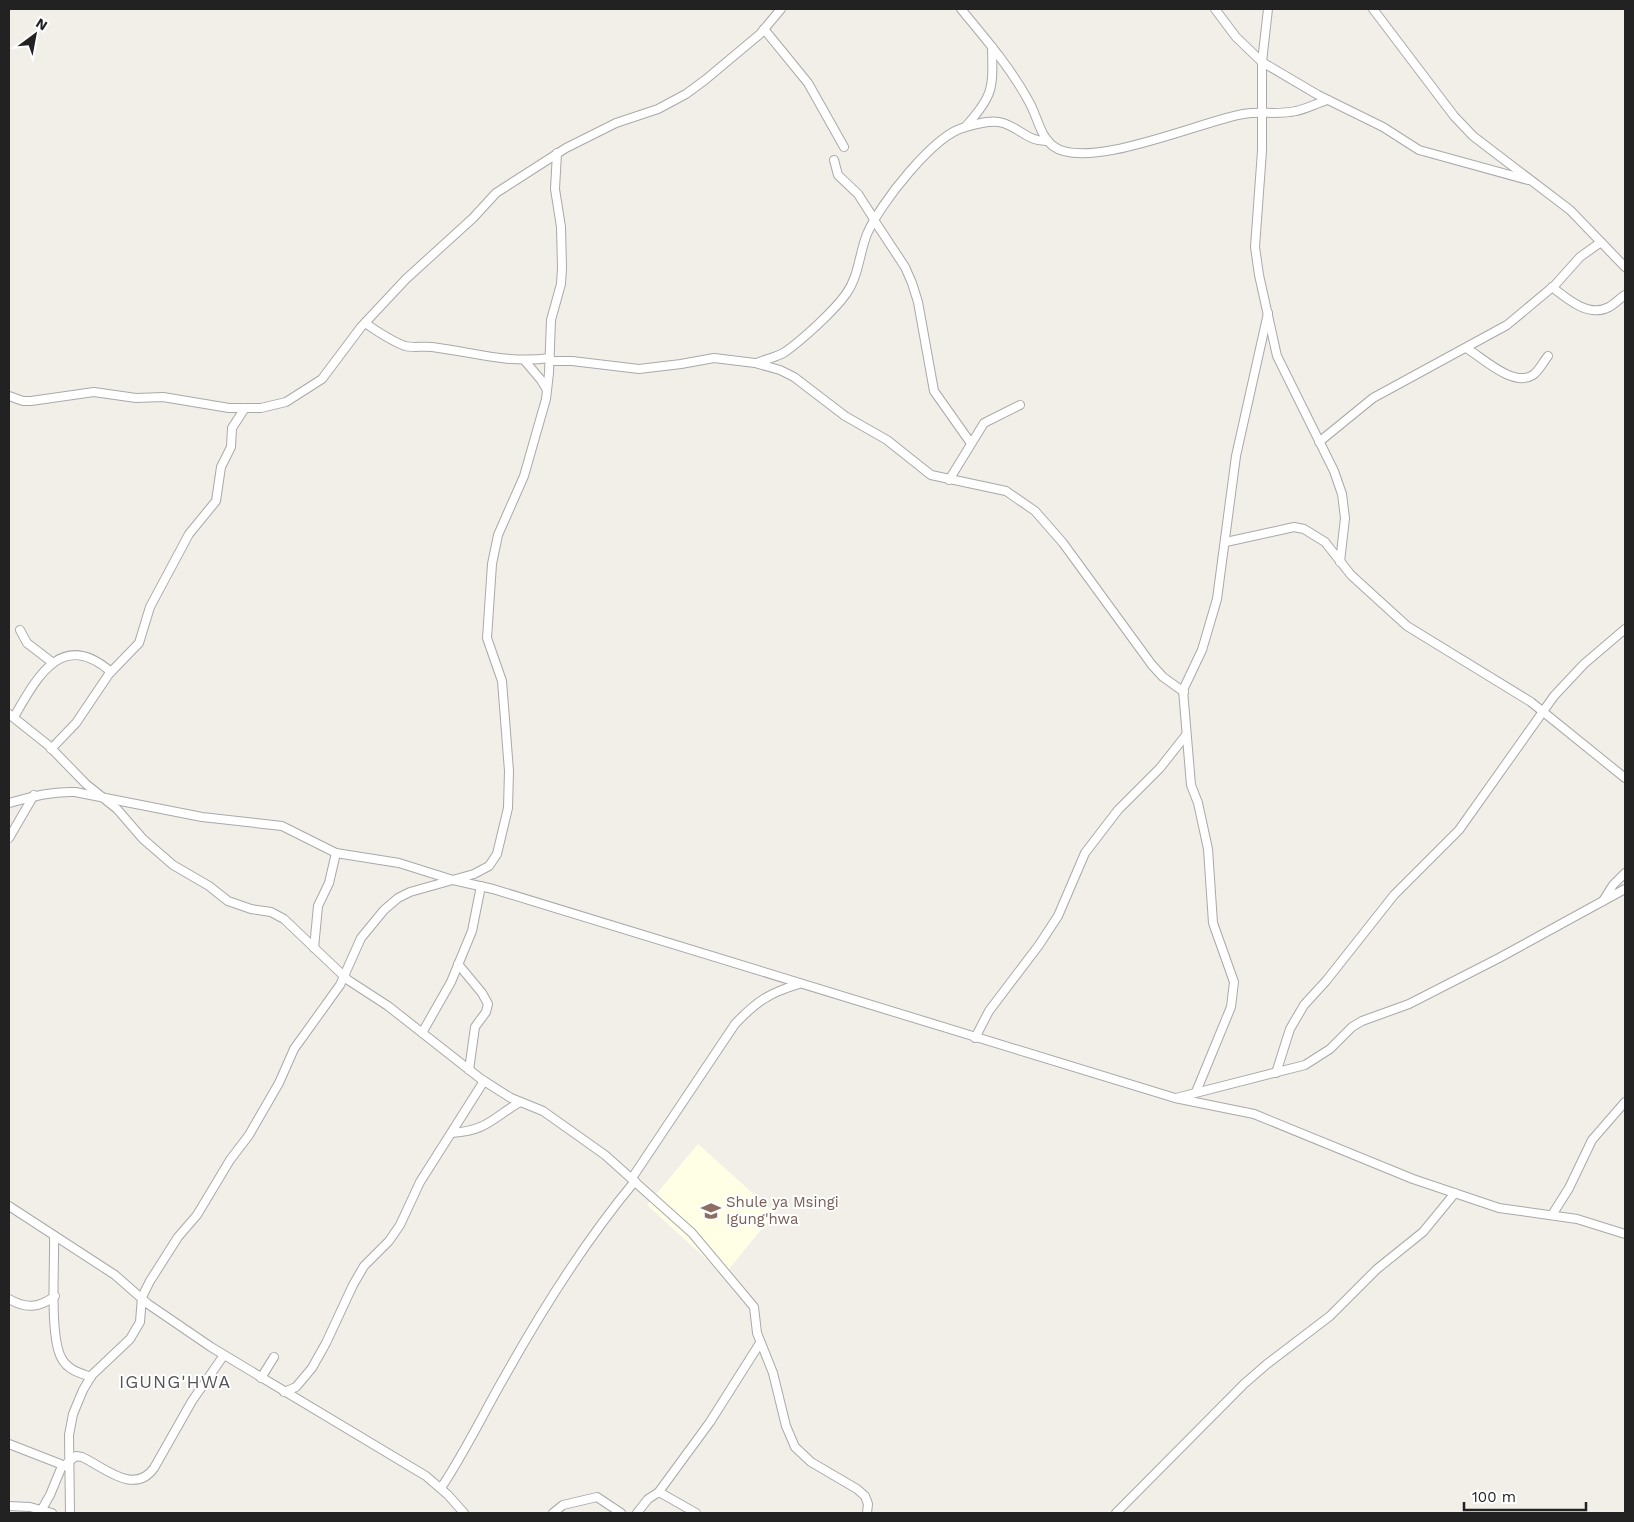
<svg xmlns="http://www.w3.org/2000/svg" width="1634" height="1522" font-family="'Work Sans',sans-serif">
  <rect width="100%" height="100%" fill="#f2efe9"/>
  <polygon fill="#ffffe5" points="698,1144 775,1213 724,1275 647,1205"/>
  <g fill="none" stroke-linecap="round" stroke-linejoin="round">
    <defs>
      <g id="minor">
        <path d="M961 9C985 38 1010 67 1028 100 1037 114 1039 135 1053 146 1087 172 1202 121 1243 114 1260 111 1279 115 1296 111 1306 109 1317 103 1328 100"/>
        <polyline points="1215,9 1236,37 1262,62 1318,95 1383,127 1419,150 1528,180"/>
        <polyline points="1268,9 1262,62 1262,151 1255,247 1259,275 1277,356 1334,471 1342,494 1345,518 1340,562"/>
        <polyline points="1373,9 1454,116 1473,136 1570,210 1625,267"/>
        <polyline points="764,29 808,83 844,147"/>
        <path d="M966 126C994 95 993 88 992 47"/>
        <polyline points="834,160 838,175 858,194 874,219"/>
        <polyline points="874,220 905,267 912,283 918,302 934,391 970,442"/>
        <path d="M1552 287C1567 299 1589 318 1609 307 1615 304 1620 298 1625 295"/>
        <path d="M365 323C378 332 391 341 405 346 413 348 423 346 432 347 473 352 507 364 550 358"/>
        <path d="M1466 348C1482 357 1513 388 1533 375 1539 371 1543 362 1548 356"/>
        <polyline points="525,361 541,380 547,390"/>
        <polyline points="550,361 572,361 639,369 681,364 714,358 755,363 780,370 794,377 845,416 887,440 931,475 1006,491 1035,511 1063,543 1152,665 1163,677 1184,692"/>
        <path d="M757 363C766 359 777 357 785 352 802 340 834 311 846 294 859 276 859 254 867 234 879 205 935 133 966 127 976 124 992 119 1003 123 1020 128 1028 142 1048 141"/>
        <polyline points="9,396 23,401 31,401 94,392 136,398 163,397 229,408 261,408 286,402 322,379 361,327 406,279 473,218 496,193 566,148 616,123 658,109 686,94 705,80 760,34 781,9"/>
        <polyline points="1319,442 1373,398 1507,325 1555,285 1580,257 1601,242"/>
        <polyline points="949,480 984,423 1020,405"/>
        <polyline points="1226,542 1294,527 1304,529 1325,542 1351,575 1407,626 1531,702 1625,778"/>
        <polyline points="20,630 27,643 53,663"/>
        <polyline points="9,714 48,745 86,784 117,809 143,839 173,865 209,886 228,901 251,909 271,912 284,919 348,980 388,1006 481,1079 511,1098 543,1111 605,1155 692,1233 754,1307 757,1333 773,1373 786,1426 795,1447 811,1462 857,1489 865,1496 868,1504 867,1513"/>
        <path d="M14 717C37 677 62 629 111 672"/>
        <polyline points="51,749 76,723 109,674 139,643 150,607 189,534 216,501 221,467 231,447 232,428 245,408"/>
        <path d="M9 803C31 797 51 791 75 792L202 817 282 826 336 853 399 863 453 880 493 889 1175 1098 1254 1114 1413 1179 1499 1208 1577 1219 1625 1234"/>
        <polyline points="9,838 34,795"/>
        <polyline points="1603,901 1613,885 1625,873"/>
        <polyline points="314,948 318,906 329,883 336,853"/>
        <polyline points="458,964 482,993 488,1004 486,1012 475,1027 469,1070"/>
        <polyline points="422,1033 451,982 472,931 481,886"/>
        <polyline points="975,1038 989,1011 1039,945 1058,916 1085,853 1118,810 1160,768 1186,735"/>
        <polyline points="1276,1073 1290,1029 1304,1005 1326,981 1394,895 1459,830 1554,696 1584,664 1625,629"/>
        <polyline points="1196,1092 1231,1007 1234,982 1213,923 1208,849 1198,803 1191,785 1183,690 1202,650 1217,599 1236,456 1268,313"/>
        <polyline points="1176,1098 1305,1065 1330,1049 1352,1027 1362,1021 1409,1004 1499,958 1625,889"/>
        <path d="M452 1133C488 1130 491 1119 520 1102"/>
        <path d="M632 1178 735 1024C757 1001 769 993 799 984"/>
        <polyline points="9,1206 115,1275 148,1304 211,1347 426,1476 448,1495 464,1513"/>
        <polyline points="1552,1215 1569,1188 1592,1140 1625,1102"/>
        <path d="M54 1236C55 1264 49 1338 62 1359 68 1370 80 1373 91 1377"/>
        <path d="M9 1299C26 1309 39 1308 55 1296"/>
        <polyline points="261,1378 274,1357"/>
        <polyline points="284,1392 296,1387 312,1368 326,1343 353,1285 364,1266 389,1241 400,1225 420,1182 484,1081"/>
        <polyline points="9,1444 68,1467"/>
        <path d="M68 1462 76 1456 82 1457C104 1467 134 1496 154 1468L192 1401 224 1355"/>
        <path d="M441 1488C465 1452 483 1414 505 1376 543 1308 585 1241 635 1181"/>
        <polyline points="658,1493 710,1422 760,1343"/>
        <polyline points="9,1506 30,1507 52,1513"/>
        <polyline points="42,1509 50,1495 62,1466"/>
        <polyline points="70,1513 69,1435 73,1414 83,1390 92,1375 130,1339 140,1322 142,1297 150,1281 178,1237 197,1215 230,1160 249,1135 279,1083 294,1049 340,985 361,938 384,910 398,898 410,892 474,874 489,866 497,854 508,808 509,771 502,681 487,638 492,564 498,535 524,476 546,399 549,373 551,320 561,284 562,268 561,227 555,189 557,153"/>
        <polyline points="553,1513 563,1505 597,1497 621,1513"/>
        <polyline points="637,1513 648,1499 659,1492 696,1513"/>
        <polyline points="1116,1513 1244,1384 1267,1364 1330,1316 1377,1269 1423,1232 1455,1193"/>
      </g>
    </defs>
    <use href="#minor" stroke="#a9a9a9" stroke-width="10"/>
    <use href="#minor" stroke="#fff" stroke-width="8"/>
  </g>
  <defs>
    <symbol id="school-bare" viewBox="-9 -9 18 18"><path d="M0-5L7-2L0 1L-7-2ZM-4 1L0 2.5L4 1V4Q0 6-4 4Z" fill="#8d6e63" stroke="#fff" stroke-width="2.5" paint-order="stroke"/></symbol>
  </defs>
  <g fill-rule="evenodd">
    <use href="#school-bare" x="697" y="1197" width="28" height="28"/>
  </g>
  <g text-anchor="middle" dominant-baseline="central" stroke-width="4" stroke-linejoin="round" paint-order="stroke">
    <g font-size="15" fill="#785e54" stroke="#fff" text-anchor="start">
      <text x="726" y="1202">Shule ya Msingi<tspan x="726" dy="17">Igung'hwa</tspan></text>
    </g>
    <g font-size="18" letter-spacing="1" fill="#555" stroke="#fff">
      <text x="175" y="1381">IGUNG'HWA</text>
    </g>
  </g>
  <rect width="1634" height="1522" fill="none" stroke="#222222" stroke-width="20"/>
  <g transform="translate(35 35) rotate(32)" stroke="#ffffff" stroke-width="4" paint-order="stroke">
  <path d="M0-4L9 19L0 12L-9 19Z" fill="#222222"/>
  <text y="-8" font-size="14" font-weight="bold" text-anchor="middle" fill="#222222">N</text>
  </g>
  <path d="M1464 1502v8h122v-8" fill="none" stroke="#222222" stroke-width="2.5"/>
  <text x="1472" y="1502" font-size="15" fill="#222222" stroke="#ffffff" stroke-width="4" paint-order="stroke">100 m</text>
</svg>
